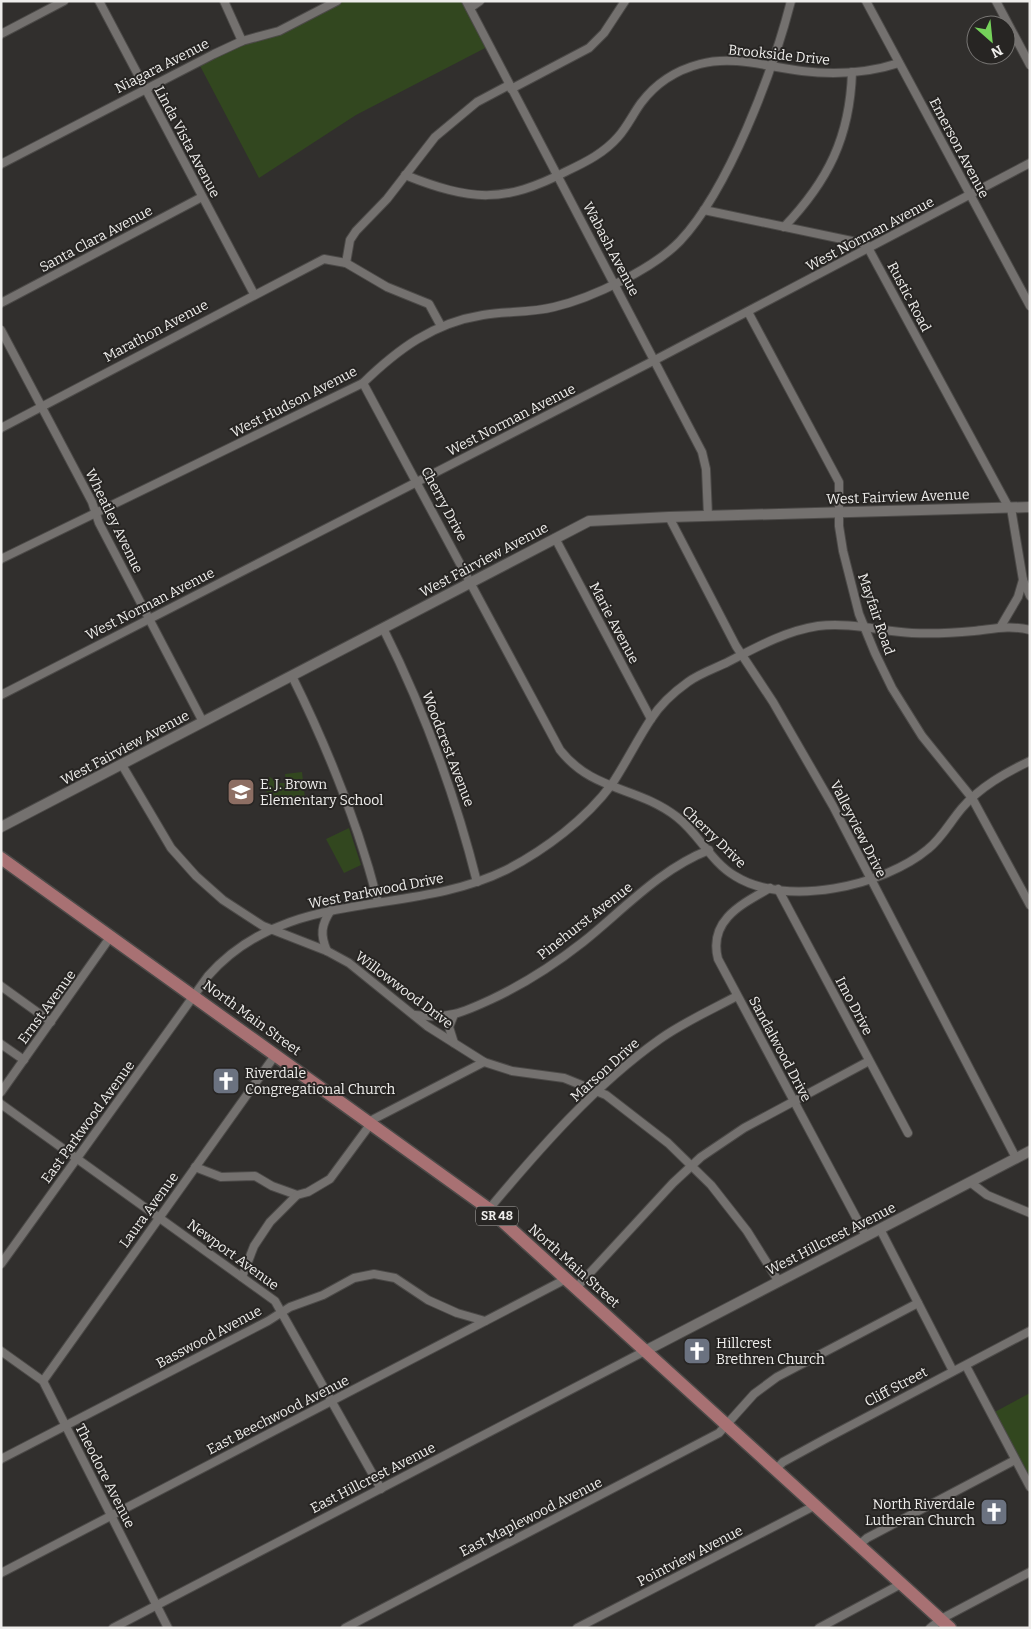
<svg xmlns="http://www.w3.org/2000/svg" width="1031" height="1629" font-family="Bitter,serif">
  <rect width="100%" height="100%" fill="#312f2d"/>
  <g fill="#32471f">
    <polygon points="337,1 466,1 489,46 356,115 259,178 198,62 257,38"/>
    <polygon points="302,772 305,798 278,801 272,798 261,785 261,780 270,777 278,783 286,783 285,774"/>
    <polygon points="349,828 361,865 344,873 326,839"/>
    <polygon points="1030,1393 1030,1487 991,1414"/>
  </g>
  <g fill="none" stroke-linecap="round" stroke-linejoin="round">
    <defs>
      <g id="minor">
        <polyline points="99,1 254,294"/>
        <polyline points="224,1 242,41"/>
        <polyline points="466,1 702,452 706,469 708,516"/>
        <polyline points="866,1 1030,306"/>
        <polyline points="996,1 1030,65"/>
        <polyline points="470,8 480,1"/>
        <polyline points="1,34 64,1"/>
        <polyline points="511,89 589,48 604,33 625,1"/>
        <polyline points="1,164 214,54 242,41 279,31 337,1"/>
        <path d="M405 175C471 201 503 204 567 171 586 162 604 153 618 137 627 127 633 114 641 103 656 83 677 70 700 64 734 55 768 67 802 71 834 75 868 73 899 63"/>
        <polyline points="704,210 866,244 1009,508"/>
        <path d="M784 227C828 181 850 137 852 72"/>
        <polyline points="346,263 350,240 356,231 387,199 435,137 477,102 509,85"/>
        <polyline points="1,303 202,197"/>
        <polyline points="748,312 839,482 839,526 843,551 859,614 875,653 892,688 922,736 972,798 1030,905"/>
        <polyline points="1,330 92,502 99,523 203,722"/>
        <path d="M363 383 560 750C593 792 637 786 677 817 699 834 711 862 735 876 786 908 884 886 928 849 942 838 950 822 962 808 980 787 1005 773 1030 761"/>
        <polyline points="1,428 324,259 346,263 387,287 429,304 441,326"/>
        <polyline points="1011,508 1023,580 1030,596"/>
        <polyline points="669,517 736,646 773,702 833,806 1016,1158"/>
        <polyline points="555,538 651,719"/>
        <path d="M1 559 363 383C398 349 433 323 483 315 506 311 530 313 554 307 592 298 653 269 680 241 729 189 773 71 791 1"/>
        <polyline points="1001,626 1018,597 1023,580"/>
        <path d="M383 628C424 710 455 794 477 882"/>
        <path d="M292 676C328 749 358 823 378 902"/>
        <polyline points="1,695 655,360 1030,163"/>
        <polyline points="122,765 171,848 196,876 223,900 263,926 327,951 349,963 427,1026 484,1062 512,1071 564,1078 606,1095 668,1143 711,1185 747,1231 779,1282"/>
        <path d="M770 888C742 904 708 920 718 959L866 1236"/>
        <polyline points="778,889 908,1133"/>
        <path d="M327 951C320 935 321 925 331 910"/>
        <polyline points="1,986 51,1022"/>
        <path d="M415 1015C449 1019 462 1013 492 999 524 984 555 964 583 942 623 910 660 869 709 850"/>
        <polyline points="453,1017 449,1027 454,1043"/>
        <polyline points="1,1044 24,1060"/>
        <polyline points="1,1092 111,936"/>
        <polyline points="1,1104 275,1301 381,1489"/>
        <polyline points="370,1121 484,1062"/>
        <polyline points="195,1167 221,1177 255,1176 272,1186 297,1195"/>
        <polyline points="970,1182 987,1195 1030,1213"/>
        <path d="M489 1209C540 1148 595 1085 660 1039 684 1022 711 1010 737 996"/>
        <polyline points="880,1229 953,1371"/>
        <path d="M1 1264 208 976C287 886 408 918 506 870 545 850 586 819 612 784 626 763 637 740 651 719 660 705 674 692 688 682 699 674 713 669 726 663 755 648 785 631 818 626 849 622 881 631 912 633 933 634 953 633 974 631 994 629 1009 625 1030 630"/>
        <polyline points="242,1277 254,1246 270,1222 297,1195 308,1192 330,1179 372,1122"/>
        <polyline points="576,1288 673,1183 701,1157 744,1128 869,1061"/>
        <polyline points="1,1351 43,1381 168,1628"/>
        <polyline points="966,1366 1030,1487"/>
        <polyline points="43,1381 276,1054"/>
        <polyline points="1,1459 268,1321 290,1307 323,1295 354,1278 374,1274 395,1278 428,1300 457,1313 485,1321"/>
        <polyline points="776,1469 783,1462 827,1438 1030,1331"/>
        <polyline points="859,1545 867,1538 1015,1460"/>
        <polyline points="1,1573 566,1279"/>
        <polyline points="113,1628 645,1351"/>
        <polyline points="345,1628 719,1433 754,1394 777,1377 918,1303"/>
        <polyline points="577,1628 814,1506"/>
        <polyline points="819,1628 901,1584"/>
        <polyline points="930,1628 941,1619 1030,1572"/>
      </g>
      <g id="tertiary">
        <polyline points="1,827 589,521 669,517 1030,507"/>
        <polyline points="645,1351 1030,1151"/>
      </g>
      <polyline id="primary" points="1,858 489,1209 950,1628"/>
    </defs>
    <use href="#minor" stroke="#4c4a48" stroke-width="10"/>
    <use href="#tertiary" stroke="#4c4a48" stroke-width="12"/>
    <use href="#primary" stroke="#4c4a48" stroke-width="15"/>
    <use href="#minor" stroke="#74716f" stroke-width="8"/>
    <use href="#tertiary" stroke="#74716f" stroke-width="10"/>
    <use href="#primary" stroke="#a87173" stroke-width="12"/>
  </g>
  <defs>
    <symbol id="school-square" viewBox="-11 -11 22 22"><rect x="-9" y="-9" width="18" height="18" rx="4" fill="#8d6e63" stroke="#272523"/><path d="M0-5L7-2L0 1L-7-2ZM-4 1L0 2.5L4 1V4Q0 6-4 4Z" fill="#fff"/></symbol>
    <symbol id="church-square" viewBox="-11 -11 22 22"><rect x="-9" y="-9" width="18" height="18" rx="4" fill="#6b7280" stroke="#272523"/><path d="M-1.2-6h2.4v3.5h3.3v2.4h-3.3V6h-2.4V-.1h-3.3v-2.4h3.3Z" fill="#fff"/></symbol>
  </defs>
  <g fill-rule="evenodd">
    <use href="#school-square" x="225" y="776" width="32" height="32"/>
    <use href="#church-square" x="210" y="1065" width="32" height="32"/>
    <use href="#church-square" x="681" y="1335" width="32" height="32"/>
    <use href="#church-square" x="978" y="1496" width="32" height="32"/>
  </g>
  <g text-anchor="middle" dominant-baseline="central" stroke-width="4" stroke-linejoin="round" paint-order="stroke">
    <rect fill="#272523" stroke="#b2b1af" stroke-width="1" x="476" y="1206.5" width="42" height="19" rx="4"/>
    <g font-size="12" font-weight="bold" fill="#eeedeb">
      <text x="497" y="1216">SR 48</text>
    </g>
    <g font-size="14" fill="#eeedeb" stroke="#272523">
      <text transform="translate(779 55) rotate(6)">Brookside Drive</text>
      <text transform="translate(162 66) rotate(-27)">Niagara Avenue</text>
      <text transform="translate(187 142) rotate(62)">Linda Vista Avenue</text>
      <text transform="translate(959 148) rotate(62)">Emerson Avenue</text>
      <text transform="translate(870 234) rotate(-28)">West Norman Avenue</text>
      <text transform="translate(96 239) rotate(-28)">Santa Clara Avenue</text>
      <text transform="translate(611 249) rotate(62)">Wabash Avenue</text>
      <text transform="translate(909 297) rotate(62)">Rustic Road</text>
      <text transform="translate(156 331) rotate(-28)">Marathon Avenue</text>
      <text transform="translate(294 402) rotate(-27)">West Hudson Avenue</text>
      <text transform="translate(511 420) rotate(-27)">West Norman Avenue</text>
      <text transform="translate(898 497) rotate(-2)">West Fairview Avenue</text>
      <text transform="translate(444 504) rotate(62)">Cherry Drive</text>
      <text transform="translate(114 521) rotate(64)">Wheatley Avenue</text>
      <text transform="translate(484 560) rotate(-28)">West Fairview Avenue</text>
      <text transform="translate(150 604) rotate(-27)">West Norman Avenue</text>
      <text transform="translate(876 614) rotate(71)">Mayfair Road</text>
      <text transform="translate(614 623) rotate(62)">Marie Avenue</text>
      <text transform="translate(125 748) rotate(-28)">West Fairview Avenue</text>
      <text transform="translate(448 749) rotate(69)">Woodcrest Avenue</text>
      <text transform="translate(858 829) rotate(63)">Valleyview Drive</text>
      <text transform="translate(714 837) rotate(44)">Cherry Drive</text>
      <text transform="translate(376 891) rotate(-11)">West Parkwood Drive</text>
      <text transform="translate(585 921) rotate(-38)">Pinehurst Avenue</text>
      <text transform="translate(404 990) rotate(37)">Willowwood Drive</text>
      <text transform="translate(854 1006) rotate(62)">Imo Drive</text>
      <text transform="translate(47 1007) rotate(-54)">Ernst Avenue</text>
      <text transform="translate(252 1018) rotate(36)">North Main Street</text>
      <text transform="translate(780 1049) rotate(62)">Sandalwood Drive</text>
      <text transform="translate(605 1070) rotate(-42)">Marson Drive</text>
      <text transform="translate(88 1122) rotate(-54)">East Parkwood Avenue</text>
      <text transform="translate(149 1210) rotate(-54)">Laura Avenue</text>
      <text transform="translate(831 1239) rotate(-27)">West Hillcrest Avenue</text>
      <text transform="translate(233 1255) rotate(36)">Newport Avenue</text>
      <text transform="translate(574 1266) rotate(42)">North Main Street</text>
      <text transform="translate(209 1337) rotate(-28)">Basswood Avenue</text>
      <text transform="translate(896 1387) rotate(-28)">Cliff Street</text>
      <text transform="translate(278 1415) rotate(-27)">East Beechwood Avenue</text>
      <text transform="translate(105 1476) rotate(63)">Theodore Avenue</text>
      <text transform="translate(373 1478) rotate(-27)">East Hillcrest Avenue</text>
      <text transform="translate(531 1517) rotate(-27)">East Maplewood Avenue</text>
      <text transform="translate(690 1556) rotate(-27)">Pointview Avenue</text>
    </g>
    <g font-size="14" fill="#eeedeb" stroke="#272523" text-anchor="start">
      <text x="260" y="784">E. J. Brown<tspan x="260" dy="16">Elementary School</tspan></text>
      <text x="245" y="1073">Riverdale<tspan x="245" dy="16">Congregational Church</tspan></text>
      <text x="716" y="1343">Hillcrest<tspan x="716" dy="16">Brethren Church</tspan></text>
      <text x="975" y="1504" text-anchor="end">North Riverdale<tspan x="975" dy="16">Lutheran Church</tspan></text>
    </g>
  </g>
  <rect width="1031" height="1629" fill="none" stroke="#eeedeb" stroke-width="5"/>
  <g transform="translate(991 40) rotate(153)"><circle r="24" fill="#272523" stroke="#777573"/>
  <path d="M0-4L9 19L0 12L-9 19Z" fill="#75d25a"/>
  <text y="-8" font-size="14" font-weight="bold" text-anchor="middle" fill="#eeedeb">N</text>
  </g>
</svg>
